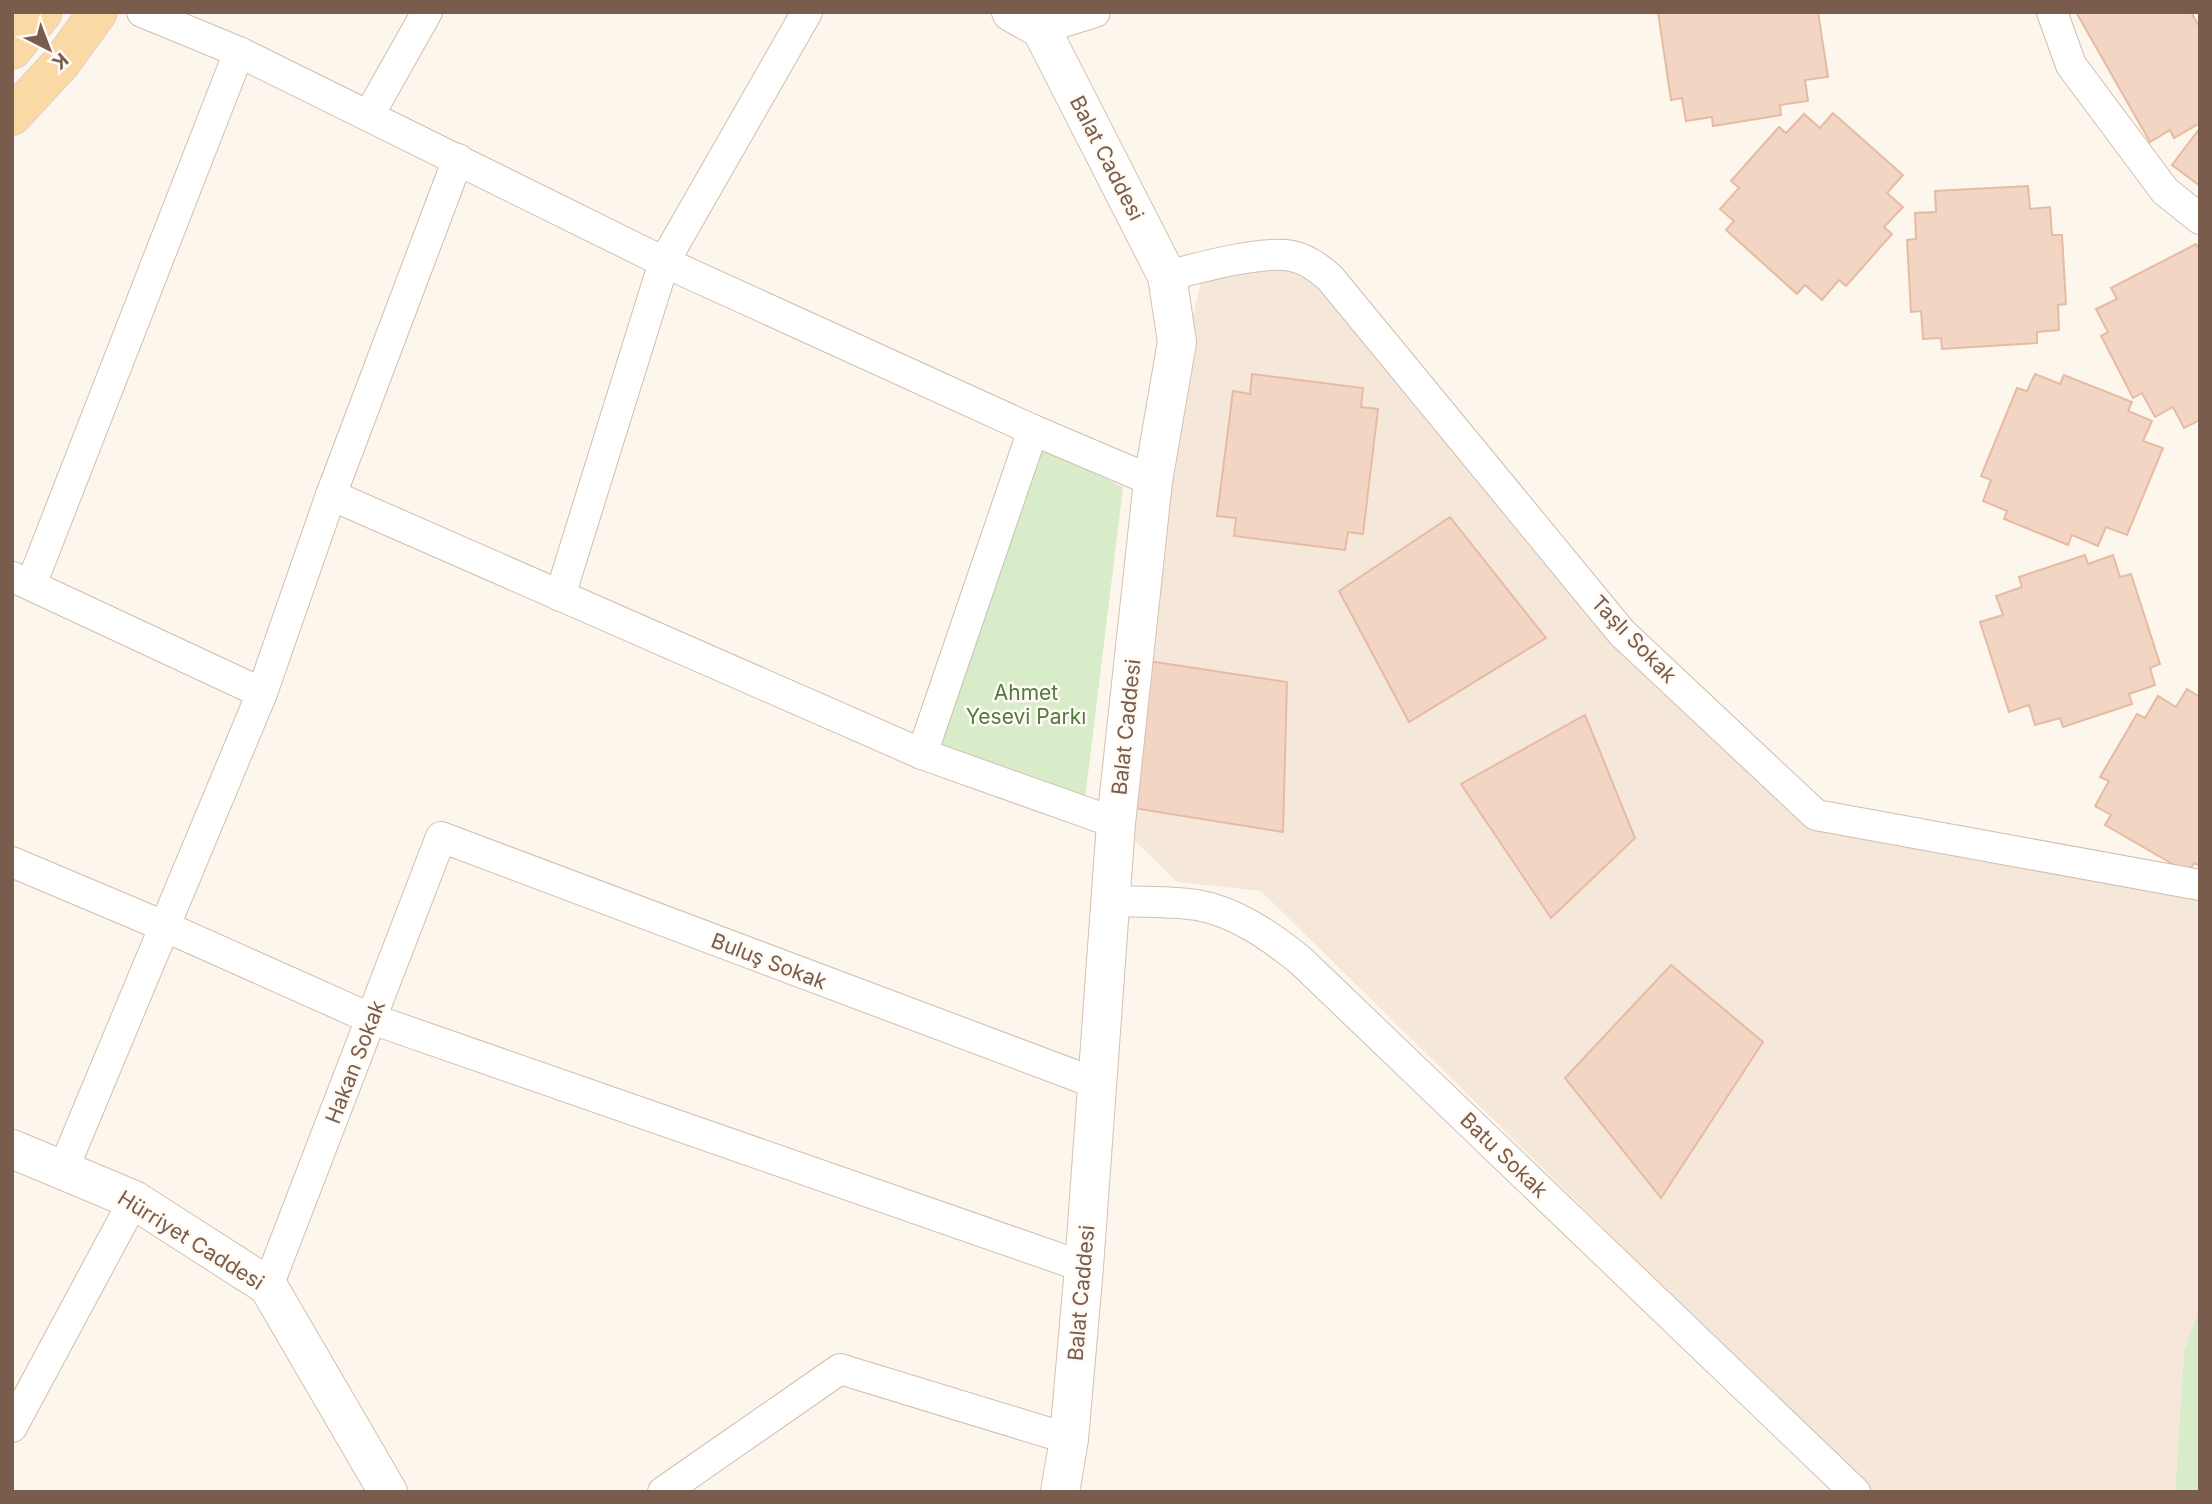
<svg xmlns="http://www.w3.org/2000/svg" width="2212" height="1504" font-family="Inter,sans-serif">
  <rect width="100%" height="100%" fill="#fdf6ec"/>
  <polygon fill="#f5e8da" points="1294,256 1622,633 1843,820 2200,886 2200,1305 2184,1352 2175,1492 1872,1492 1261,891 1177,882 1131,837 1153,481 1205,266"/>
  <g fill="#d8ecc9">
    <polygon points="1037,446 1123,487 1085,799 936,749"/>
    <polygon points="2200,1305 2200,1492 2175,1492 2184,1352"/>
  </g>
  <g fill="#f3d5c3" stroke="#e6bba3" stroke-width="2">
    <polygon points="1658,12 1818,12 1828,77 1805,80 1808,101 1780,105 1781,115 1713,126 1712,117 1686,121 1682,98 1671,100"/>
    <polygon points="2076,12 2191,12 2200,28 2200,123 2174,138 2170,130 2150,142"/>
    <polygon points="1833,113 1903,175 1887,193 1903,207 1884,227 1892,234 1846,286 1839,280 1822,300 1805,285 1797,294 1726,230 1734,221 1720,209 1739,188 1731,181 1779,127 1786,133 1804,114 1820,128"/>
    <polygon points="2200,128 2200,186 2172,165"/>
    <polygon points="2028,186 2030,209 2050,207 2052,235 2062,235 2066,304 2058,305 2059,330 2037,332 2037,343 1942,349 1941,338 1923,339 1921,311 1911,312 1907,240 1916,239 1915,213 1936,212 1935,191"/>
    <polygon points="2196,244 2200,251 2200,420 2184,428 2173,407 2155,417 2142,393 2133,398 2101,336 2108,332 2096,309 2117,299 2111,288"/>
    <polygon points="1252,374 1363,388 1361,407 1378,409 1363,534 1348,532 1345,550 1234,536 1236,518 1217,516 1233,391 1250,394"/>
    <polygon points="2035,374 2060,384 2064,375 2132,402 2128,411 2152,421 2143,441 2163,448 2127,535 2106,527 2098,546 2072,535 2068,545 2004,519 2007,511 1983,501 1991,480 1981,476 2017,388 2027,391"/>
    <polygon points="1450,517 1546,638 1409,722 1339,591"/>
    <polygon points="2085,555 2088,564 2113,555 2120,577 2131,574 2160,664 2150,668 2155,685 2129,694 2132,704 2063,727 2060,718 2035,725 2029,705 2009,712 1980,622 2003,615 1996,596 2022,587 2019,577"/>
    <polygon points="1142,660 1287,682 1283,832 1133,808"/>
    <polygon points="2187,689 2200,697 2200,866 2194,863 2188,873 2105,825 2111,815 2095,806 2109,781 2100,777 2137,714 2145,718 2158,696 2176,707"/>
    <polygon points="1585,715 1635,838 1551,918 1461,784"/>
    <polygon points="1671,965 1763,1042 1661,1198 1565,1078"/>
  </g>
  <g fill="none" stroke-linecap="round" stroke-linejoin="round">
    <defs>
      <g id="street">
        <polyline points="142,12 239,52 664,262 1033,430 1153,481"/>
        <polyline points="2052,12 2071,65 2165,191 2200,219"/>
        <polyline points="1041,29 1095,12"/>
        <polyline points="369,115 427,12"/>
        <path d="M1167 276C1198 268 1262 250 1292 256 1307 259 1319 268 1330 278L1622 633 1816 815 2200 885"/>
        <polyline points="331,495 922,754 1116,823"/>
        <polyline points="13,577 262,693"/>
        <polyline points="31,585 239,52"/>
        <polyline points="560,596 664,262 807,12"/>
        <polyline points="922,754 1033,430"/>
        <polyline points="12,862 166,927 372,1019 1084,1267"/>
        <path d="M1110 901C1139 902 1169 901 1197 905 1236 912 1270 936 1300 960L1855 1492"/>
        <polyline points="63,1170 262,693 331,495 458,159"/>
        <polyline points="268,1286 441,837 1098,1084"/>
        <polyline points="12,1427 134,1200"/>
        <polyline points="663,1492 840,1369 1069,1439"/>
      </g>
      <g id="secondary">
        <polyline points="1011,12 1041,29 1167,276 1177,342 1153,481 1116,823 1084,1267 1069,1439 1060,1492"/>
        <polyline points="12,1149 134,1200 268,1286 388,1492"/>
      </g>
      <g id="primary">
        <polyline points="12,50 43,12"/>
        <polyline points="12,116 61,63 98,12"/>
      </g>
    </defs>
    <use href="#street" stroke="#d1beb0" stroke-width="32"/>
    <use href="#secondary" stroke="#d6c0b0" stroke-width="40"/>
    <use href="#primary" stroke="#dad1cd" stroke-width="40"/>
    <use href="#street" stroke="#fff" stroke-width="30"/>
    <use href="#secondary" stroke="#fff" stroke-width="38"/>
    <use href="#primary" stroke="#fbd9a5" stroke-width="38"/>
  </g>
  <g text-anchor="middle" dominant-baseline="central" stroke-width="5" stroke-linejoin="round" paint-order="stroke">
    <g font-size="21" fill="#7a5c4d" stroke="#fffaf3">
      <text transform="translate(1107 158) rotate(63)">Balat Caddesi</text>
      <text transform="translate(1634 639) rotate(46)">Taşlı Sokak</text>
      <text transform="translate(1126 727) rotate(-84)">Balat Caddesi</text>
      <text transform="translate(769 961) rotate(21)">Buluş Sokak</text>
      <text transform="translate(355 1062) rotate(-69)">Hakan Sokak</text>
      <text transform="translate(1504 1155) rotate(44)">Batu Sokak</text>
      <text transform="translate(191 1240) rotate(32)">Hürriyet Caddesi</text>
      <text transform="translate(1081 1293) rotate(-85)">Balat Caddesi</text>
    </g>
    <g font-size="21" fill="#537a41" stroke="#fffaf3">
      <text x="1026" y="692">Ahmet<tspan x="1026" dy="24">Yesevi Parkı</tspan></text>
    </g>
  </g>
  <rect width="2212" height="1504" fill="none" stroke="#7a5c4d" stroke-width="28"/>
  <g transform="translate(49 49) rotate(138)" stroke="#fffaf3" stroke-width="5" paint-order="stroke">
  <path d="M0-5L12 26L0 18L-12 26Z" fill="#7a5c4d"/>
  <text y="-10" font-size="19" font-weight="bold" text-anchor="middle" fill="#7a5c4d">K</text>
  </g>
</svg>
